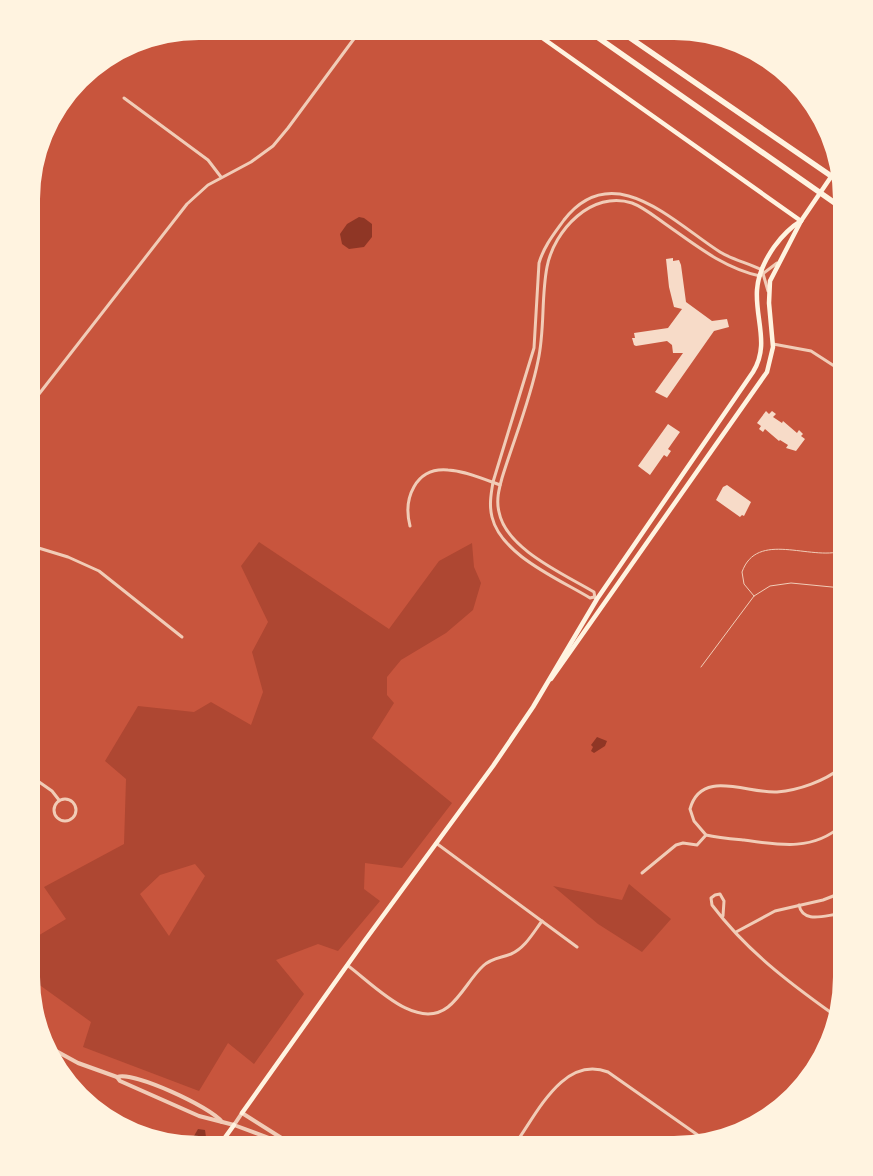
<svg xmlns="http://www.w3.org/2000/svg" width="873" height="1176" font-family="'DejaVu Sans',sans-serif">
  <rect width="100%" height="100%" fill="#c8553d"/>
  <g fill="#ae4732" fill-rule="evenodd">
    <path d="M259 542 389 629 439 561 472 543 474 567 481 583 473 610 446 633 401 660 387 677V695L394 703 372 738 452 803 402 868 365 863 364 889 380 901 338 951 318 944 276 960 304 994 254 1064 228 1043 199 1091 83 1047 91 1022 34 981 32 983 31 940 66 919 44 887 124 844 126 779 105 761 138 706 194 712 211 702 251 725 263 692 252 652 268 622 241 566ZM195 864 205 876 169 936 140 894 160 875Z"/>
    <polygon points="629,884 671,919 642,952 598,924 553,886 622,900"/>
  </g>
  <g fill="#8f3625">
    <polygon points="359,217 364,218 372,224 372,237 364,247 349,249 342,244 340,234 347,224"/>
    <polygon points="597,737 607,741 605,746 594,753 591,751 593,747 591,745"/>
    <polygon points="198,1129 205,1130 206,1137 201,1143 190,1143"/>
  </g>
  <g fill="#f7dbc8">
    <polygon points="673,258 673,261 679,260 681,265 686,302 712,321 727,319 729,327 714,331 667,398 655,392 683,353 673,353 672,345 667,341 636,346 634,345 632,338 635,338 634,333 668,328 682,309 674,307 669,287 666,259"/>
    <polygon points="766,411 769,414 772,411 776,414 773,417 782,423 783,421 797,433 799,430 803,434 801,436 805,439 796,451 786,448 788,445 780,440 779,441 765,429 763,432 759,429 761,426 757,423"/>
    <polygon points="668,424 680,432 668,449 671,451 667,457 664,455 650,475 638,466"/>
    <polygon points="727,485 751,502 744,516 742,515 740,517 716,500 723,487"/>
  </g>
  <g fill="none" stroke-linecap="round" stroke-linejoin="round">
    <g stroke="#f1ccb7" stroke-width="1">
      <path d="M754 596 744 584 742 572C757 530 810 561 842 551"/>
      <polyline points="701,667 754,596 770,586 791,583 842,588"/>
    </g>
    <g stroke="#f1ccb7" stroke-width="3">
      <polyline points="124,98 208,160 221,177"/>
      <polyline points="773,344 811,351 842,371"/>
      <polyline points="32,403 187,204 208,185 251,162 273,146 288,128 359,32"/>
      <path d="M410 526C403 499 415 467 448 470 465 471 484 479 500 485"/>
      <polyline points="32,546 68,557 99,571 182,637"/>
      <path d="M594 597 590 598C559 579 501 555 492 517 489 505 491 494 493 482L534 348 539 263C544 246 554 234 564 220 613 157 673 222 720 252 733 260 748 263 762 270L768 291"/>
      <path d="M595 598 594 592C564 574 506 549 499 512 496 500 499 489 502 478 514 439 530 401 538 361 545 330 541 298 547 267 554 230 592 190 632 203 643 207 654 216 664 223 694 244 723 268 760 276L777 263"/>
      <polyline points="32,777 52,791 59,800"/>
      <circle cx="65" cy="810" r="11"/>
      <path d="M841 826C813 851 779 845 744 840 732 839 718 838 706 835L694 821 690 809C701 768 748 794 777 792 800 790 824 781 841 768"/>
      <polyline points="436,843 577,947"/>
      <polyline points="642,873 676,845 683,843 697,845 706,835"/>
      <path d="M799 905C803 925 828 914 841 914"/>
      <path d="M723 916 724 901 720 894 715 895 711 898 712 905C746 950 788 982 833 1014"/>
      <polyline points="736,932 775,911 823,900 841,893"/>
      <path d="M347 965C372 983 416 1032 448 1007 462 996 470 978 483 966 491 958 501 958 511 954 525 948 533 933 542 921"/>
      <path d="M515 1144C537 1114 563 1055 608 1072L702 1138"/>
    </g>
    <g stroke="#f1ccb7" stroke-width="4">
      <path d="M47 1046 78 1063 117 1077C133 1071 211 1107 222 1122"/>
      <polyline points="117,1077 120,1081 199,1116 234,1125 285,1144"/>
      <polyline points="234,1125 242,1113 291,1144"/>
    </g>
    <g stroke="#fff3e0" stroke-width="4.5">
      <polyline points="534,32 801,221"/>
      <polyline points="551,679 767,372 773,347 769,303 770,281 801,221 835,171"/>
      <path d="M242 1113 363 943 493 766 533 707 597 599 753 372C770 345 755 319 757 290 758 274 765 260 774 247 782 236 789 228 801 221"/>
      <polyline points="221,1143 234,1125"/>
    </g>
    <g stroke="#fff3e0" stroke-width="5.5">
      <polyline points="590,32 842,208"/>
      <polyline points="623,33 837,180"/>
    </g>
  </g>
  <path d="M0 0H873V1176H0ZM199 40H674A159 159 0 0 1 833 199V977A159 159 0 0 1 674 1136H199A159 159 0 0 1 40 977V199A159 159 0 0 1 199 40Z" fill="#fff3e0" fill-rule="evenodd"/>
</svg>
